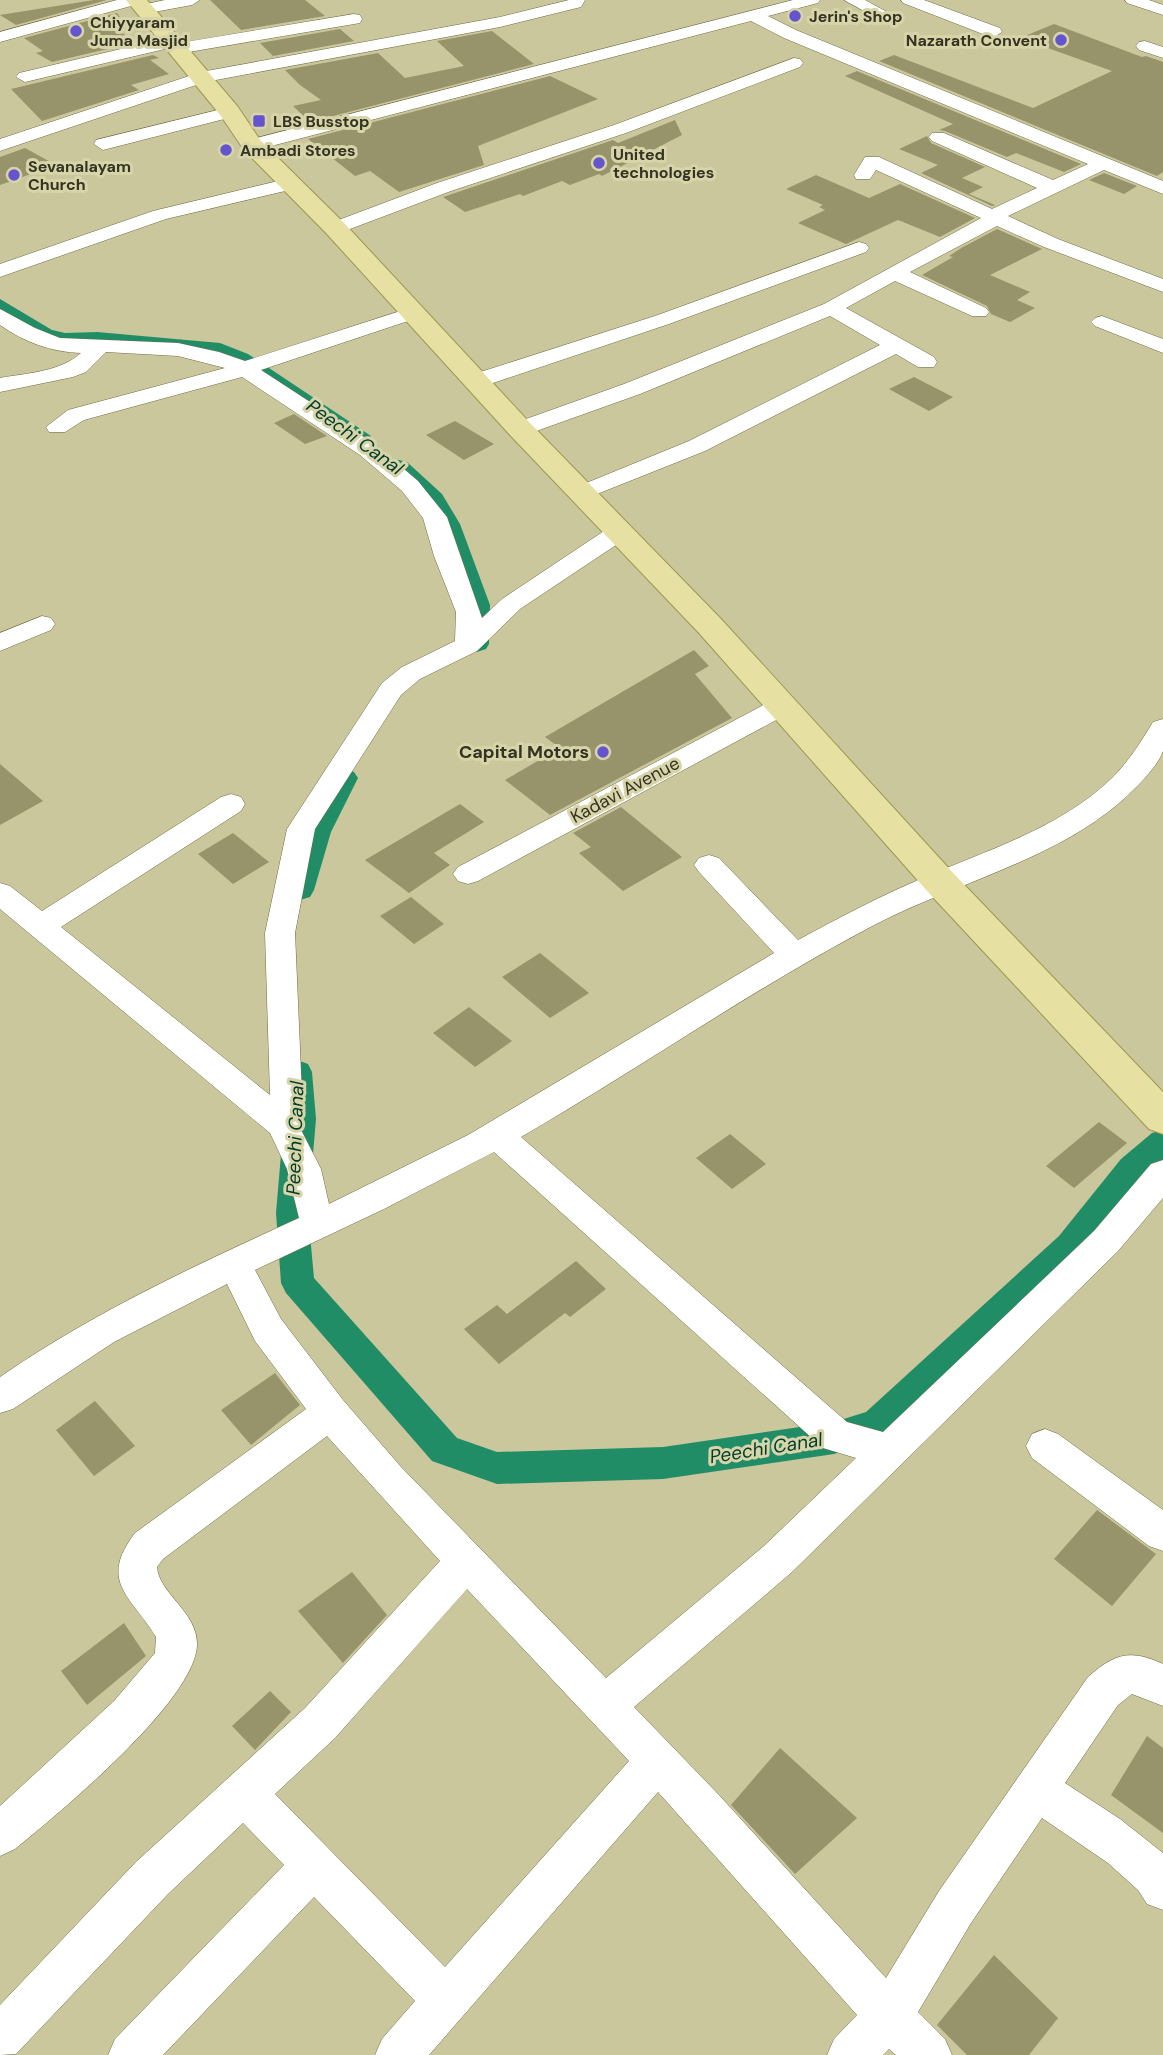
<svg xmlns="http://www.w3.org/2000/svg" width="1163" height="2055" font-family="'DM Sans',sans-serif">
  <rect width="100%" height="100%" fill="#cac79c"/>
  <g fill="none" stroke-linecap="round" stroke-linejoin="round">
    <g fill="#208d67" fill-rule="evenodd">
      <polygon points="0,299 52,330 65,333 97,332 220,343 248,354 371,436 368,441 352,441 234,362 210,353 97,344 65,345 38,338 0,314"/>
      <polygon points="399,460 407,462 442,494 460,524 490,605 489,644 486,649 477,652 468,649 465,644 466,605 438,524 425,503 388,467 391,462"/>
      <polygon points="345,769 354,772 358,778 331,832 314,890 310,897 300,900 290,897 286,890 304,832 336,772"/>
      <polygon points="297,1060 308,1064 312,1072 316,1119 308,1213 314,1278 457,1438 497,1452 663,1447 834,1422 866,1412 1059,1236 1121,1159 1152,1133 1163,1130 1163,1160 1143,1177 1083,1256 889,1436 834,1454 663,1479 497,1484 432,1461 286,1293 281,1283 276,1213 284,1119 282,1072 286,1064"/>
    </g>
  </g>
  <g fill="#97946b">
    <polygon points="94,0 107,0 16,25 0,15"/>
    <polygon points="210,0 305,0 325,16 241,30"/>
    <polygon points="117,13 125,25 115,28 125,35 120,36 133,43 52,62 36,53 43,51 24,38"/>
    <polygon points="1054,24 1142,57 1146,56 1163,62 1163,172 1157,176 879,61 894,55 1033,108 1112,71 1020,38"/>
    <polygon points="340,29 354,41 273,56 260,43"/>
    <polygon points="492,31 534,64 310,122 293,106 321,100 300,85 285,70 378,53 405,78 464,66 437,41"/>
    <polygon points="153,55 159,58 150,60 169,74 131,85 139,90 42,121 11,89"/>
    <polygon points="857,71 1081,164 1064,172 1016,153 1007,157 945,131 939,130 953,124 845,76"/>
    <polygon points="550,76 598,99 478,146 484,165 399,192 370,171 355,176 308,139"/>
    <polygon points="675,120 682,135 602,176 599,174 570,185 562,181 523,196 520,194 465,212 443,197 613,140 618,143"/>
    <polygon points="927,136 931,143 985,167 962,178 983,187 969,194 995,205 992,206 921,173 938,165 899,149"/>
    <polygon points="25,148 56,165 0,185 0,157"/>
    <polygon points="1104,173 1137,186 1124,194 1089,180"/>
    <polygon points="816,175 869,198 900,184 975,218 940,237 898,220 846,244 798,223 825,210 819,207 823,205 786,189"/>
    <polygon points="997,229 1042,249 990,275 1030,292 1017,300 1035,308 1010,322 991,314 987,306 922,275 953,257 949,256 963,247"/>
    <polygon points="914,377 953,397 929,411 889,389"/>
    <polygon points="294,414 327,436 305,444 274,423"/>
    <polygon points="455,421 494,444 464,460 426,435"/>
    <polygon points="694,650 709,666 695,674 732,718 550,815 505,780 560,748 545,737"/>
    <polygon points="0,764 43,801 0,825"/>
    <polygon points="460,804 484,822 434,853 450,865 409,893 365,860"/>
    <polygon points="621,807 682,857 623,891 579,853 591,847 573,833"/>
    <polygon points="233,833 269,862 233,884 198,854"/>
    <polygon points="411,897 444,924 414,944 380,916"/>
    <polygon points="540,953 589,993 550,1018 502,977"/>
    <polygon points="469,1007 512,1041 475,1067 433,1033"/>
    <polygon points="1099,1122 1127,1143 1074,1188 1046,1166"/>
    <polygon points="730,1134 766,1164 732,1189 696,1158"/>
    <polygon points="576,1261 606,1289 570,1317 565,1313 499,1364 464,1329 497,1305 507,1314"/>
    <polygon points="275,1373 300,1405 251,1445 221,1410"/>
    <polygon points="95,1401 135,1446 94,1476 56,1430"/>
    <polygon points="1097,1510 1156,1554 1112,1606 1054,1559"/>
    <polygon points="352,1572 387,1615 343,1663 298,1611"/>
    <polygon points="124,1623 146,1656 87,1705 61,1671"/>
    <polygon points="270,1691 291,1712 255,1750 232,1726"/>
    <polygon points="1147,1736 1163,1748 1163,1833 1111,1795"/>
    <polygon points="780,1748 857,1818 795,1874 731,1805"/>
    <polygon points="994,1955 1058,2018 1029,2055 967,2055 937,2025"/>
  </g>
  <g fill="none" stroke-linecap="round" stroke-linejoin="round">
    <defs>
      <g id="minor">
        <polygon points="117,0 144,0 142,3 0,42 0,32"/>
        <polygon points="165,0 200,0 192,5 143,14 135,9 137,6"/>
        <polygon points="569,0 585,0 581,7 500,27 205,82 0,151 0,139 201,72 500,17"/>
        <polygon points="793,0 820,0 818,3 768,16 796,30 1163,181 1163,194 1104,170 1008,216 1058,239 1163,279 1163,292 1044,247 997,226 910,272 986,308 989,312 986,316 972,316 895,281 846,308 934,357 937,362 934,367 918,367 896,354 705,451 582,500 574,498 570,493 574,488 689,441 880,345 830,316 640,394 528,434 512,434 509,429 512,424 624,384 824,304 981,218 876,170 870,179 856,179 854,175 865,157 879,157 992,209 1037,188 932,141 929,137 932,133 944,133 1053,180 1088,164 784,38 751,21 252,151 243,145 245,141"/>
        <polygon points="844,0 865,0 898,18 890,23 884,22"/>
        <polygon points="901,0 924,0 1000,28 1002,32 994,37 988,36 903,3"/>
        <polygon points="1125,0 1149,0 1163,5 1163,15 1127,3"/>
        <polygon points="354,14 360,15 362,19 360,23 177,54 171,53 169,48 25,82 16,77 19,73 172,37 178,38 179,43"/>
        <polygon points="1145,41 1163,47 1163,58 1139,50 1136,46 1139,42"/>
        <polygon points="794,58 800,59 803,63 800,67 626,133 451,191 342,232 328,232 325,228 328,224 437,183 614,125"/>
        <polygon points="230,107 236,108 239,112 236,116 103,150 94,144 96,140"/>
        <polygon points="291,178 298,180 301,184 298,188 166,219 0,277 0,264 153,211"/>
        <polygon points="859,242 866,244 869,248 866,252 669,324 484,386 468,386 465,381 468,376 655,316"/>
        <path d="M413 307 420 309 423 313 420 317 261 370 376 445 418 481 447 517 482 618 502 599 610 527 619 525 628 527 631 532 628 537 520 609 477 651 420 679 401 695 315 829 295 933 302 1095 298 1124 321 1169 329 1204 468 1135 774 953 699 872 694 865 699 858 709 855 719 858 798 940C839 918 880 896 923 878 987 850 1061 828 1112 778 1129 761 1141 742 1153 722L1163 719C1163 729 1163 742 1163 751 1158 767 1131 793 1118 804 1052 860 954 884 876 924 754 988 640 1068 521 1137L847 1422 883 1432 1094 1231 1151 1164 1163 1160V1198L1118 1251 792 1572 634 1707 718 1794 886 1978 939 1891 1088 1677C1115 1653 1131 1649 1163 1664V1706L1132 1694 1118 1705 1065 1783 1120 1819 1163 1853V1910L1147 1904 1138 1890 1108 1863 1042 1818 971 1923 918 2012 945 2039 952 2055H896L889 2049 883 2055H827L834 2039 857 2015 658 1792 429 2055H375L382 2039 415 2001 314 1897 163 2055H108L115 2039 284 1865 243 1823 168 1894 16 2054 0 2055V2005L136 1862 305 1708 440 1561 327 1436 163 1559 157 1567C159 1594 198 1612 197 1645 195 1701 59 1813 15 1849L0 1856V1806L114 1701 155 1653 156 1637C131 1596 98 1582 135 1533L306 1409 255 1341 227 1284 114 1342 13 1409 0 1413V1377C94 1312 196 1265 299 1218L287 1169 270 1133 0 909V883L10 886 42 911 221 797 231 794 241 797 245 804 241 811 61 927 270 1095 265 933 287 829 382 683 402 667 455 641 456 612 434 556 423 518 402 491 360 455 242 377 84 420 65 432H49L46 427 68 410 225 368 178 356 106 352 86 372 73 377 0 392V378C27 373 60 372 81 353 51 352 24 342 0 325V309L35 328 60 338 178 343 219 352 245 361ZM494 1152 823 1448 856 1458 764 1546 606 1678 401 1467 343 1400 281 1319 255 1270 384 1209ZM467 1589 629 1761 445 1967 275 1794 335 1738Z"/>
        <polygon points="1102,316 1163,339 1163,353 1095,326 1091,322 1095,318"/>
        <polygon points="42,616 51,618 55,624 51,630 0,651 0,633"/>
        <polygon points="782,697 791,700 795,706 791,712 478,881 468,884 458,881 453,874 458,867 773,700"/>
        <polygon points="1045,1429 1058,1434 1163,1510 1163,1551 1149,1546 1032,1458 1026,1446 1032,1434"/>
      </g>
      <polygon id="major" points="126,0 147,0 238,107 260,140 344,223 530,423 721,619 954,874 1163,1092 1163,1134 1149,1129 928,892 699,633 510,435 326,233 244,150 221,116"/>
    </defs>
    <use href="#minor" stroke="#6f6c44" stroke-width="1"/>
    <use href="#major" stroke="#9d964e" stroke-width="2"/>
    <use href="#minor" fill="#fff" fill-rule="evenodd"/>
    <use href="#major" fill="#e6e0a3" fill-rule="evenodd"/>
  </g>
  <g fill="#6455ce" stroke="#d7d4a9" stroke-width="2.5">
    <circle cx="795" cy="16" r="7"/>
    <circle cx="76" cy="31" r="7"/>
    <circle cx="1061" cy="40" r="7"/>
    <rect x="252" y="114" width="14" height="14" rx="3.5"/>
    <circle cx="226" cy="150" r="7"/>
    <circle cx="599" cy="163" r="7"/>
    <circle cx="14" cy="175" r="7"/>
    <circle cx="603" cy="752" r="7"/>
  </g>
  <g text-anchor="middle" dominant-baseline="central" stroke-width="6" stroke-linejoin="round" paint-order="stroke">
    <g font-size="16" font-weight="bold" fill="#353322" stroke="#d7d4a9" text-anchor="start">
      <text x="809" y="16">Jerin's Shop</text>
      <text x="90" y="22">Chiyyaram<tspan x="90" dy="18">Juma Masjid</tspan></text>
      <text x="1047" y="40" text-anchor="end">Nazarath Convent</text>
      <text x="273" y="121">LBS Busstop</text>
      <text x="240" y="150">Ambadi Stores</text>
      <text x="613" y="154">United<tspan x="613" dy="18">technologies</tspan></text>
      <text x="28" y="166">Sevanalayam<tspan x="28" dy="18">Church</tspan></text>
    </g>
    <g font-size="18" font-weight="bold" fill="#353322" stroke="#d7d4a9" text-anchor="end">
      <text x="589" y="752">Capital Motors</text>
    </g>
    <g font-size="18" fill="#353322" stroke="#d7d4a9">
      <text transform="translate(625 790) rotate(-28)">Kadavi Avenue</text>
    </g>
    <g font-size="19" font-style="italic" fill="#003c28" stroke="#d7d4a9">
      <text transform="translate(355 437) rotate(36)">Peechi Canal</text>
      <text transform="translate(295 1138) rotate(-88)">Peechi Canal</text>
      <text transform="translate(766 1448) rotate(-9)">Peechi Canal</text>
    </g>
  </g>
</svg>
